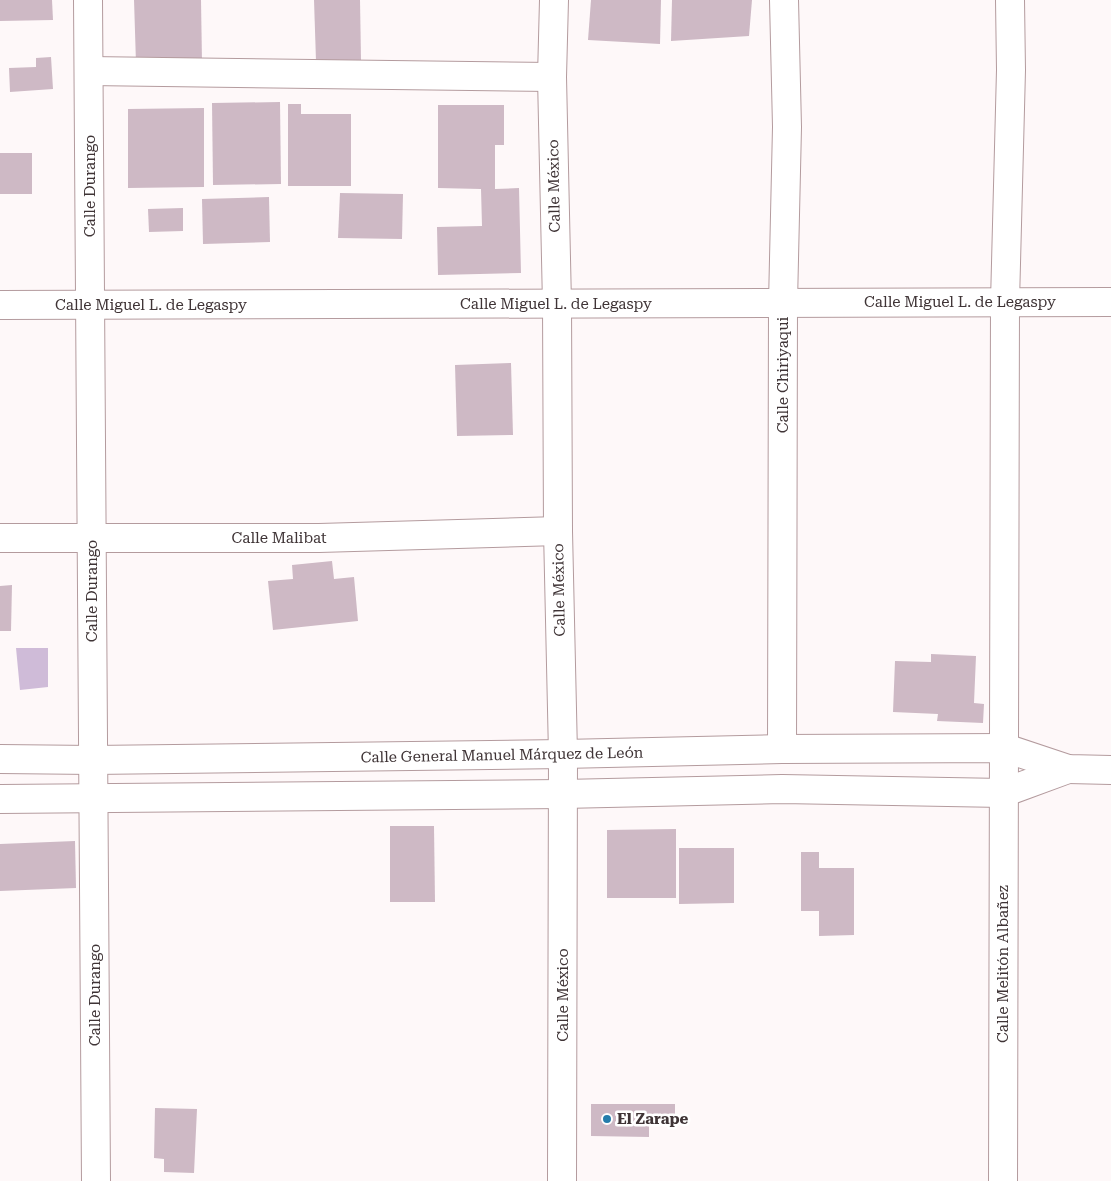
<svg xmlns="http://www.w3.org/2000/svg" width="1111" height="1181" font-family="'Roboto Serif',serif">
  <rect width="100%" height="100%" fill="#fef8f9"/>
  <polygon fill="#cfbbd8" points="16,648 48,648 48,687 20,690"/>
  <g fill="#ceb9c5">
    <polygon points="0,0 52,0 53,20 0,21"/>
    <polygon points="134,0 201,0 202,62 136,64"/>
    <polygon points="314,0 360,0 361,60 316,61"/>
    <polygon points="591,0 661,0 660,44 588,40"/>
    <polygon points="672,0 752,0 749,36 671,41"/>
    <polygon points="51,57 53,89 10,92 9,68 36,67 36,58"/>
    <polygon points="280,102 281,184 213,185 212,103"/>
    <polygon points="288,104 301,104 301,114 351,114 351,186 288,186"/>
    <polygon points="438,105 504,105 504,145 495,145 495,189 519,188 521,273 438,275 437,227 482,226 481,189 438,188"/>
    <polygon points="204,108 204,187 128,188 128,109"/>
    <rect x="0" y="153" width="32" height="41"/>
    <polygon points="340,193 403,194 402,239 338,238"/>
    <polygon points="269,197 270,242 203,244 202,199"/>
    <polygon points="183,208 183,231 149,232 148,209"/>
    <polygon points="511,363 513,435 457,436 455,365"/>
    <polygon points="332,561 334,579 354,577 358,621 273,630 268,581 293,579 292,565"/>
    <polygon points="12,585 11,631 0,631 0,586"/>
    <polygon points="931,654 976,656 974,703 984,704 983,723 937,721 938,714 893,712 895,661 931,662"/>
    <polygon points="390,826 434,826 435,902 390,902"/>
    <polygon points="676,829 676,898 607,898 607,830"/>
    <polygon points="75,841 76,888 0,891 0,844"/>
    <polygon points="679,848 734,848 734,903 679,904"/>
    <polygon points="801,852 819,852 819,868 854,868 854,935 819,936 819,911 801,911"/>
    <polygon points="591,1104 675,1104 675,1121 649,1121 649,1137 591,1136"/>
    <polygon points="155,1108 197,1109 194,1173 164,1172 164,1159 154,1158"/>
  </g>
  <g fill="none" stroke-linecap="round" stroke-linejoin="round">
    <defs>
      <g id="minor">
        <polyline points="88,0 96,1181"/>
        <polyline points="554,0 552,77 557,304 558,531 563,754 562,1181"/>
        <polyline points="89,71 552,77"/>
        <polyline points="0,305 1111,302"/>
        <polyline points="0,538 319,538 558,531"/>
        <polyline points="782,749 783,303 787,127 784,0"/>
        <polyline points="1003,1181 1005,302 1011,70 1010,0"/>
      </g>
      <g id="tertiary">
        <polyline points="0,759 93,760 563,754 782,749 1005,748 1068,769 1111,770"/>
        <polyline points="0,799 563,794 782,789 1003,793 1068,769"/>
      </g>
    </defs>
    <use href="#minor" stroke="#b49b9e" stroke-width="30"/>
    <use href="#tertiary" stroke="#b49b9e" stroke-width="30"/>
    <use href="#minor" stroke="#fff" stroke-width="28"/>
    <use href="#tertiary" stroke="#fff" stroke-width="28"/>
  </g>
  <circle fill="#247cab" stroke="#fff" stroke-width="2" cx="607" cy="1119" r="5"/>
  <g text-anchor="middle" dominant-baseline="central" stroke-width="5" stroke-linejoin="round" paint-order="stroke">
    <g font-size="15" fill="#3f3436" stroke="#fff">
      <text transform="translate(90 186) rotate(-90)">Calle Durango</text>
      <text transform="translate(554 186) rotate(-91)">Calle México</text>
      <text x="960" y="302">Calle Miguel L. de Legaspy</text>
      <text x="556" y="304">Calle Miguel L. de Legaspy</text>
      <text x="151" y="305">Calle Miguel L. de Legaspy</text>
      <text transform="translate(783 375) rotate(-90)">Calle Chiriyaqui</text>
      <text x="279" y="538">Calle Malibat</text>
      <text transform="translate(559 590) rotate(-91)">Calle México</text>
      <text transform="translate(92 591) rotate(-90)">Calle Durango</text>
      <text transform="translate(502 755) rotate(-1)">Calle General Manuel Márquez de León</text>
      <text transform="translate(1003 964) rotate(-90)">Calle Melitón Albañez</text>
      <text transform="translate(95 995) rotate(-90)">Calle Durango</text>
      <text transform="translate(563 995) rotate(-90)">Calle México</text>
    </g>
    <g font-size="15" font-weight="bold" fill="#3f3436" stroke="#fff" text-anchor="start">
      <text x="617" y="1119">El Zarape</text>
    </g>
  </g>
</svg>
